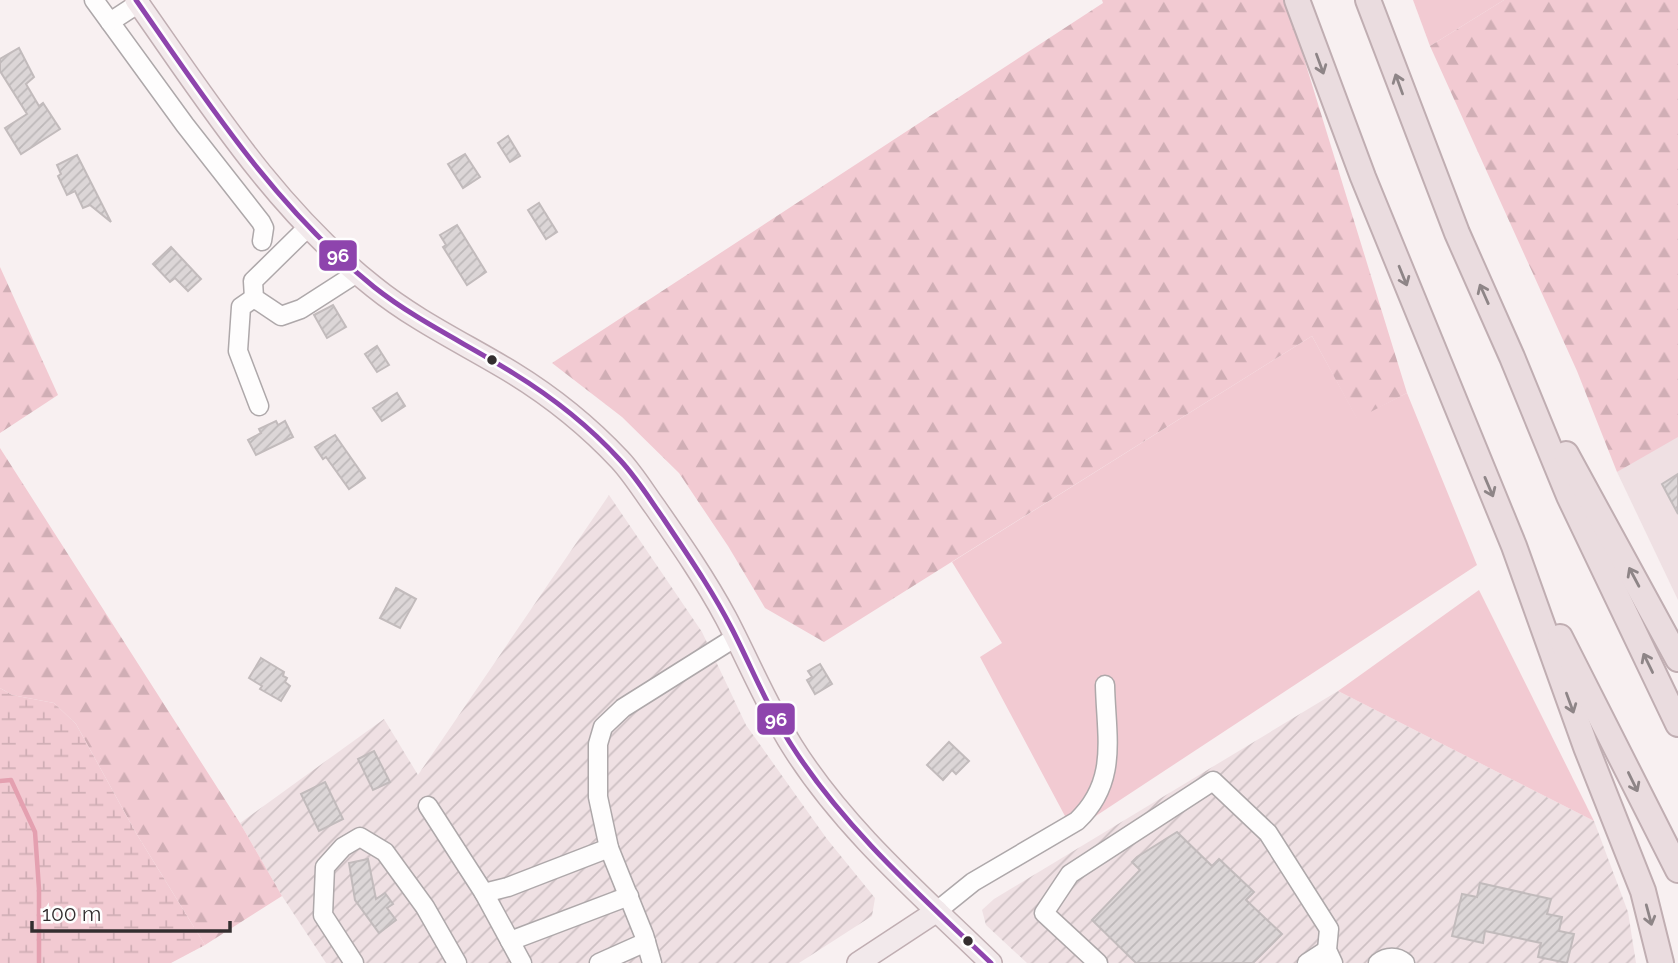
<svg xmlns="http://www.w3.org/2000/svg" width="1678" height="963" font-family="Raleway,sans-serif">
  <defs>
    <pattern id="industrial-furrows" width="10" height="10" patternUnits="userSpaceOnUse" patternTransform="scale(1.75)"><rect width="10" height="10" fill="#efe0e3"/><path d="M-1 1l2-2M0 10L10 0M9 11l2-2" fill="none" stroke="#cdc0c3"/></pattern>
    <pattern id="forest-firs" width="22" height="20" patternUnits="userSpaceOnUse" patternTransform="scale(1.75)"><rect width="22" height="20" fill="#f2cad2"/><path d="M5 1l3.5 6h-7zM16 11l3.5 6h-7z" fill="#d0aeb5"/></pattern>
    <pattern id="wetland-marsh" width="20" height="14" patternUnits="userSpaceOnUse" patternTransform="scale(1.75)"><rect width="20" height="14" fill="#f2cad2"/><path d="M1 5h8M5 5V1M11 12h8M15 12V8" fill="none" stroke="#d0aeb5"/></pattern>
    <pattern id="building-hatch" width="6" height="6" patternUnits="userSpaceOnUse" patternTransform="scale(1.75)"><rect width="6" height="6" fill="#dcd6d7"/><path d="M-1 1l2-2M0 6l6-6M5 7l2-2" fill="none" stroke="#bdb8b9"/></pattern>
  </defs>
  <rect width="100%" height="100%" fill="#f8f0f1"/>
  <polygon fill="#efe0e3" points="1678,434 1678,600 1617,472"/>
  <g fill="url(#industrial-furrows)">
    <polygon points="609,495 702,632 746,725 827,839 875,898 872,916 799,963 326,963 282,896 240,823 384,719 418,775"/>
    <polygon points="1338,691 1594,821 1628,912 1636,963 1027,963 986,925 982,910 994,899"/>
  </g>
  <g fill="#f2cad2">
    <polygon points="1413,0 1504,0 1430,46"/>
    <polygon points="1312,336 1357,418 1407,393 1477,565 1073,831 980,657 1002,643 952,562"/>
    <polygon points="1479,590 1594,821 1338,691"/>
  </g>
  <g fill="url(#forest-firs)">
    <polygon points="1102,0 1286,0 1407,393 1357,419 1312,336 824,642 765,608 728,546 679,473 622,417 552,363 1103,3"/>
    <polygon points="1504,0 1678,0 1678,437 1617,472 1577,371 1430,46"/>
    <polygon points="0,267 58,395 0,433"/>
    <polygon points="0,448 240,823 282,896 205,945 136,833 76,724 54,703 12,695 0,688"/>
  </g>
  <polygon fill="url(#wetland-marsh)" points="0,688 12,695 54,703 76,724 136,833 205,945 171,963 0,963"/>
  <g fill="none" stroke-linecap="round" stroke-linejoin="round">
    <polyline stroke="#e4a0b0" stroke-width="4.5" points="0,781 11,780 35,832 39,889 39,963"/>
  </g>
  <g fill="url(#building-hatch)" stroke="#c2bbbc" stroke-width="2">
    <polygon points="19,48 34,77 26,84 39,106 43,103 60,129 21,154 5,128 27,114 0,71 0,59"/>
    <polygon points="508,136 520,156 510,162 498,143"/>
    <polygon points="465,154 480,177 463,188 448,164"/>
    <polygon points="77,155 111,222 90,205 83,208 75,191 67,195 58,176 61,174 57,165"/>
    <polygon points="539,203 557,232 546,239 528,210"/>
    <polygon points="457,225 486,272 467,285 443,247 446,245 440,235"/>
    <polygon points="171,247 201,279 188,291 175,278 170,282 153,264"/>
    <polygon points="333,305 346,327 327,338 314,315"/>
    <polygon points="377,346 389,365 377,372 365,354"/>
    <polygon points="397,393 405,406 382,421 373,408"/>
    <polygon points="276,421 278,425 285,421 293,437 256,455 248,440 261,433 259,429"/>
    <polygon points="335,435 365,478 349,489 326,457 323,459 315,447"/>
    <polygon points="1678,474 1678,514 1662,484"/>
    <polygon points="396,588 416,599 400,628 380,618"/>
    <polygon points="261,658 284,672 283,676 287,678 285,682 290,686 281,701 260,689 262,686 249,678"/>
    <polygon points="820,664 832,684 815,694 807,680 812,677 808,671"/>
    <polygon points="949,742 969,761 956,774 952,770 943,780 927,765"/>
    <polygon points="374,751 390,782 373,790 358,759"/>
    <polygon points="325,782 343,819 319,831 301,794"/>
    <polygon points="1177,832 1212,866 1219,859 1254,892 1246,900 1282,934 1253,963 1136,963 1092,920 1140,870 1132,862 1137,857"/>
    <polygon points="368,859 376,899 385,893 393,904 387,908 396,920 379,933 355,900 349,863"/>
    <polygon points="1480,883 1551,899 1547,914 1562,917 1559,931 1574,934 1567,963 1538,957 1541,943 1485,931 1483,943 1452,936 1462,894 1477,897"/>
  </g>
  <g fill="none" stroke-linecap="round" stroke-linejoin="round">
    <defs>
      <g id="minor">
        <polyline points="94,0 185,125 261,222 264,228 262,241"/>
        <polyline points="110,22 139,3"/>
        <polyline points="308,227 253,281 254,298 281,316 301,309 357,273"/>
        <polyline points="254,298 241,307 238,351 259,406"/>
        <polyline points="428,806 484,893 508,887 609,848"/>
        <polyline points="484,893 522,963"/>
        <path d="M937 911 973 882 1077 821C1119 781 1106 736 1105 685"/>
        <polyline points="510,941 629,896"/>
        <polyline points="354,963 323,915 325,867 343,847 360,837 385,852 425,907 457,963"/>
        <polyline points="599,963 646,942"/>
        <polyline points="652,963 644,935 609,848 598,797 598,744 603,727 623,708 736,637"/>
        <polyline points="1098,963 1044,913 1070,874 1213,781 1268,833 1329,929 1327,950 1333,963"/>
        <polyline points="1307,963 1327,950"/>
        <path d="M1378 963C1387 956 1397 956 1405 963"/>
      </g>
      <g id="major">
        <path d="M136 0C208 102 274 208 374 287 416 321 467 345 513 373 552 397 589 427 620 460 633 474 644 492 655 507 680 543 705 579 726 618 748 660 766 704 792 746 844 829 921 895 991 963"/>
        <polyline points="858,963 937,911"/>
      </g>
      <g id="highway">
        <polyline points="1297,0 1363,177 1514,546 1586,747 1643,891 1661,963"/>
        <polyline points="1368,0 1457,233 1512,357 1569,496 1678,724"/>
        <polyline points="1566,454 1678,659"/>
        <polyline points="1560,637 1678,870"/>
      </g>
    </defs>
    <use href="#minor" stroke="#aea8aa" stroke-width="21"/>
    <use href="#major" stroke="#c0aeb2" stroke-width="24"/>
    <use href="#highway" stroke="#c0aeb2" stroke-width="28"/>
    <use href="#minor" stroke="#fefdfd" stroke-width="18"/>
    <use href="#major" stroke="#f2e9eb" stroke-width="21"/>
    <use href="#highway" stroke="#eadcdf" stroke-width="24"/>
    <defs>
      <path id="bus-1" d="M136 0C207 102 276 208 374 287 417 321 467 344 513 373 552 397 589 426 620 460 636 477 649 498 663 518 687 554 712 590 732 629 752 668 768 709 792 746 845 829 920 895 991 963"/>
    </defs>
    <use href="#bus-1" stroke="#fefefe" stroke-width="10"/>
    <use href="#bus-1" stroke="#8e44ad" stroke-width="5"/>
  </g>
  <defs><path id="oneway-shaft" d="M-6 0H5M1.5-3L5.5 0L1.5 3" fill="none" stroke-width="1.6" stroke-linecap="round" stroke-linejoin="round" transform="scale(1.75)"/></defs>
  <g stroke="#8e8587">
    <use href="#oneway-shaft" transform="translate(1320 64) rotate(70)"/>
    <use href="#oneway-shaft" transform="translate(1399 84) rotate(-110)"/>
    <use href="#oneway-shaft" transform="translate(1403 276) rotate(68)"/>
    <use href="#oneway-shaft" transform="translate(1484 294) rotate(-114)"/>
    <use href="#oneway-shaft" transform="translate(1489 487) rotate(67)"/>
    <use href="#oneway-shaft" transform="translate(1634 577) rotate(-118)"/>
    <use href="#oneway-shaft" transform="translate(1648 663) rotate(-116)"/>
    <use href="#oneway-shaft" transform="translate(1570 703) rotate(70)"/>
    <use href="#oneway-shaft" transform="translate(1633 782) rotate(64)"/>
    <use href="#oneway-shaft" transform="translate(1649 915) rotate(75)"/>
  </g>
  <g fill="#332e2f" stroke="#fefefe" stroke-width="2.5">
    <circle cx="492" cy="360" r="6"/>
    <circle cx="968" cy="941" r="6"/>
  </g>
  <g stroke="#fefefe" stroke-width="2.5">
    <rect x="318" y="239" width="40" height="33" rx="7" fill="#8e44ad"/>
    <rect x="756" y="702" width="40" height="34" rx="7" fill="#8e44ad"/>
  </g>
  <g font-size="19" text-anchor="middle" font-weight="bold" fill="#fff">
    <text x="338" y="262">96</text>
    <text x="776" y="726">96</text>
  </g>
  <path d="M32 921v10h198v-10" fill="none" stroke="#332e2f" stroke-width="3.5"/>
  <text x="42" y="921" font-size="21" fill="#332e2f" stroke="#fefefe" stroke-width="5" paint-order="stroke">100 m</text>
</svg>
